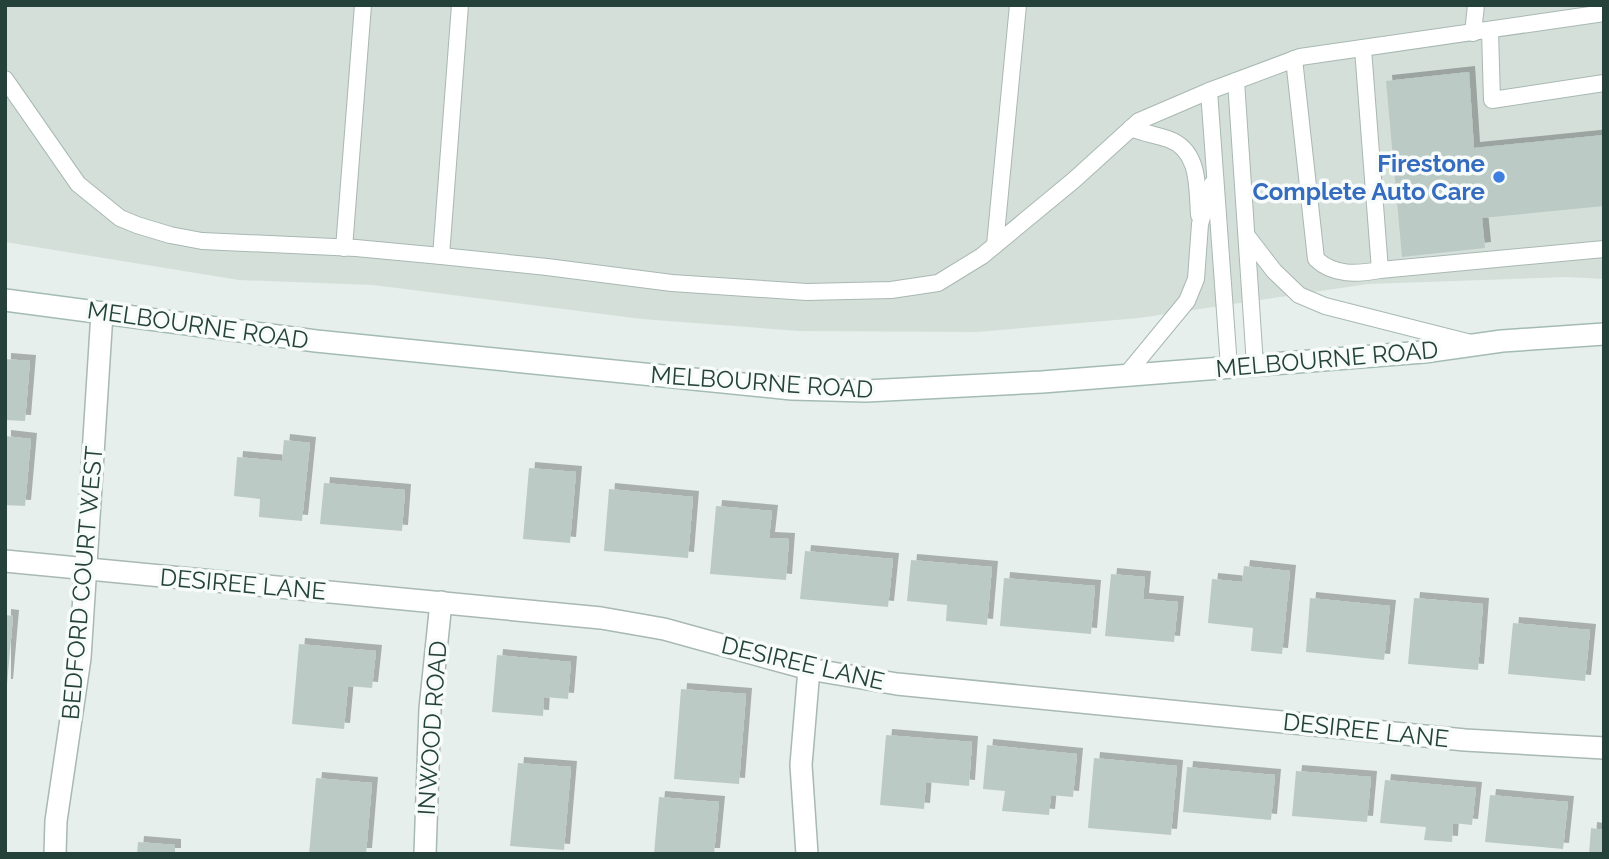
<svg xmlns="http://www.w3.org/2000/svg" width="1609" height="859" font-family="Raleway,sans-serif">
  <defs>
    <filter id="shadow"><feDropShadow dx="6" dy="-6" stdDeviation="0" flood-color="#0004"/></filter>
  </defs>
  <rect width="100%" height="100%" fill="#e6efeb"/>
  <polygon fill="#d4dfda" points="5,5 1604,5 1604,279 1567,277 1368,284 1139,318 976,332 799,331 642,319 373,285 239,280 5,242"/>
  <g fill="#bbcac4" filter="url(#shadow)">
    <polygon points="1469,72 1474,148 1604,135 1604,206 1482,218 1485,248 1402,257 1386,81"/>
    <polygon points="5,359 30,361 25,421 5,420"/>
    <polygon points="5,436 31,439 25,506 5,505"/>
    <polygon points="284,440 310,443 302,521 259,517 260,499 234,496 237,457 282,461"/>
    <polygon points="529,468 576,472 570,543 523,539"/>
    <polygon points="324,483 405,490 402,531 320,524"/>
    <polygon points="609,489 693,497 688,558 604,551"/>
    <polygon points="716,506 772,511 769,538 789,539 786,580 710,574"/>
    <polygon points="805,551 893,559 888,607 800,599"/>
    <polygon points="911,560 992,567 987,625 946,621 947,605 907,601"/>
    <polygon points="1244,566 1290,571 1282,654 1251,651 1253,628 1208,623 1212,579 1242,582"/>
    <polygon points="1111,574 1145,577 1143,599 1178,602 1174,642 1105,636"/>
    <polygon points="1004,578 1095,586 1091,634 1000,626"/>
    <polygon points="1310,598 1390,606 1384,660 1306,652"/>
    <polygon points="1414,598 1483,604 1478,670 1408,664"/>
    <polygon points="5,615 13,616 7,685 5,685"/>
    <polygon points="1513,623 1590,630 1585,681 1508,674"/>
    <polygon points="299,644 376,651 372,688 348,686 344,729 292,724"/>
    <polygon points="497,655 571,662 568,699 544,697 543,716 492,712"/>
    <polygon points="681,689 746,694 739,784 674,779"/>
    <polygon points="886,735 972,742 969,786 926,782 924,809 880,805"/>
    <polygon points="987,745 1077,754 1073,797 1051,795 1049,815 1002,811 1005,791 983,789"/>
    <polygon points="1094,758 1177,766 1171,835 1088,828"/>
    <polygon points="518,763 571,767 564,850 510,846"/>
    <polygon points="1187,767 1275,775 1271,820 1183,812"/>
    <polygon points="1296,771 1371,777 1367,822 1292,816"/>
    <polygon points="316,778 372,783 366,854 309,854"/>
    <polygon points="1385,780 1476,788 1472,825 1453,823 1452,842 1424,840 1426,827 1380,823"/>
    <polygon points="1490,795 1568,802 1563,849 1485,842"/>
    <polygon points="659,797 719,802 714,854 654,854"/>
    <polygon points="1591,828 1604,830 1604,854 1589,854"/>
    <polygon points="138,842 175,845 175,854 137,854"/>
  </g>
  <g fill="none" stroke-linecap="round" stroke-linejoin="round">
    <defs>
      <g id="service">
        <polyline points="1490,31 1492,100 1604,83"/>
        <polyline points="1473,33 1476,5"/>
        <path d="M1294 59 1316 259C1334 276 1357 274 1380 270L1363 49"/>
        <polyline points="5,79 78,184 120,218 137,225 170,235 202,241 356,248 441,256 547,267 672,283 807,292 891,290 938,283 982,256 1074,180 1139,121 1209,91 1300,57 1604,13"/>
        <polyline points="1236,81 1255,365"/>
        <polyline points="1209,91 1229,367"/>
        <path d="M1131 128C1143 133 1156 135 1168 139 1200 150 1197 187 1199 215"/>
        <polyline points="1247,236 1274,271 1299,295 1325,306 1471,343"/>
        <polyline points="995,245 1018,5"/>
        <polyline points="344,248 363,5"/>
        <polyline points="441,256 460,5"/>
        <polyline points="1380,270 1604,249"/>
        <polyline points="1126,375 1187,301 1196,279 1200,224 1212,184"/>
      </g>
      <g id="minor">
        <polyline points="5,561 601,618 664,629 809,669 897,684 1465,740 1604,748"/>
        <polyline points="55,854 56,821 80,658 102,313"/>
        <polyline points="425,854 430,709 441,602"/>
        <polyline points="807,854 801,765 809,669"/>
      </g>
      <polyline id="secondary" points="5,300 316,341 792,389 866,391 1042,382 1424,352 1502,341 1604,334"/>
    </defs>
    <use href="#service" stroke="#a8b8b2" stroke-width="18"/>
    <use href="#minor" stroke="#a8b8b2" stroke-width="24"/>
    <use href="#secondary" stroke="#a4bbb3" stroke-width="24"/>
    <use href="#service" stroke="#fff" stroke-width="16"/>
    <use href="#minor" stroke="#fff" stroke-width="21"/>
    <use href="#secondary" stroke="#fff" stroke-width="21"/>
  </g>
  <circle fill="#3f7fe0" stroke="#f7fbf9" stroke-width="2.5" cx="1499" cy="177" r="7"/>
  <g text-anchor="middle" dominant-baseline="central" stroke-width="7" stroke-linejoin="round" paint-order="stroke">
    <g font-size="24" font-weight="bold" fill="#366cbe" stroke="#f7fbf9" text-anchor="end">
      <text x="1485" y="163">Firestone<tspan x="1485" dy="28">Complete Auto Care</tspan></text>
    </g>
    <g font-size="24" fill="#24423a" stroke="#f7fbf9">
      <text transform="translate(198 325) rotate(8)">MELBOURNE ROAD</text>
      <text transform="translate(1327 359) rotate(-5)">MELBOURNE ROAD</text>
      <text transform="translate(762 382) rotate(4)">MELBOURNE ROAD</text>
      <text transform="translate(82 583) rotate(-85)">BEDFORD COURT WEST</text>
      <text transform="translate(243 584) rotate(5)">DESIREE LANE</text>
      <text transform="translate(803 663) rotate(13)">DESIREE LANE</text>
      <text transform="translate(432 728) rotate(-86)">INWOOD ROAD</text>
      <text transform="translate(1366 730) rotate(6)">DESIREE LANE</text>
    </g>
  </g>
  <rect width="1609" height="859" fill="none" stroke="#24423a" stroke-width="14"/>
</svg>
